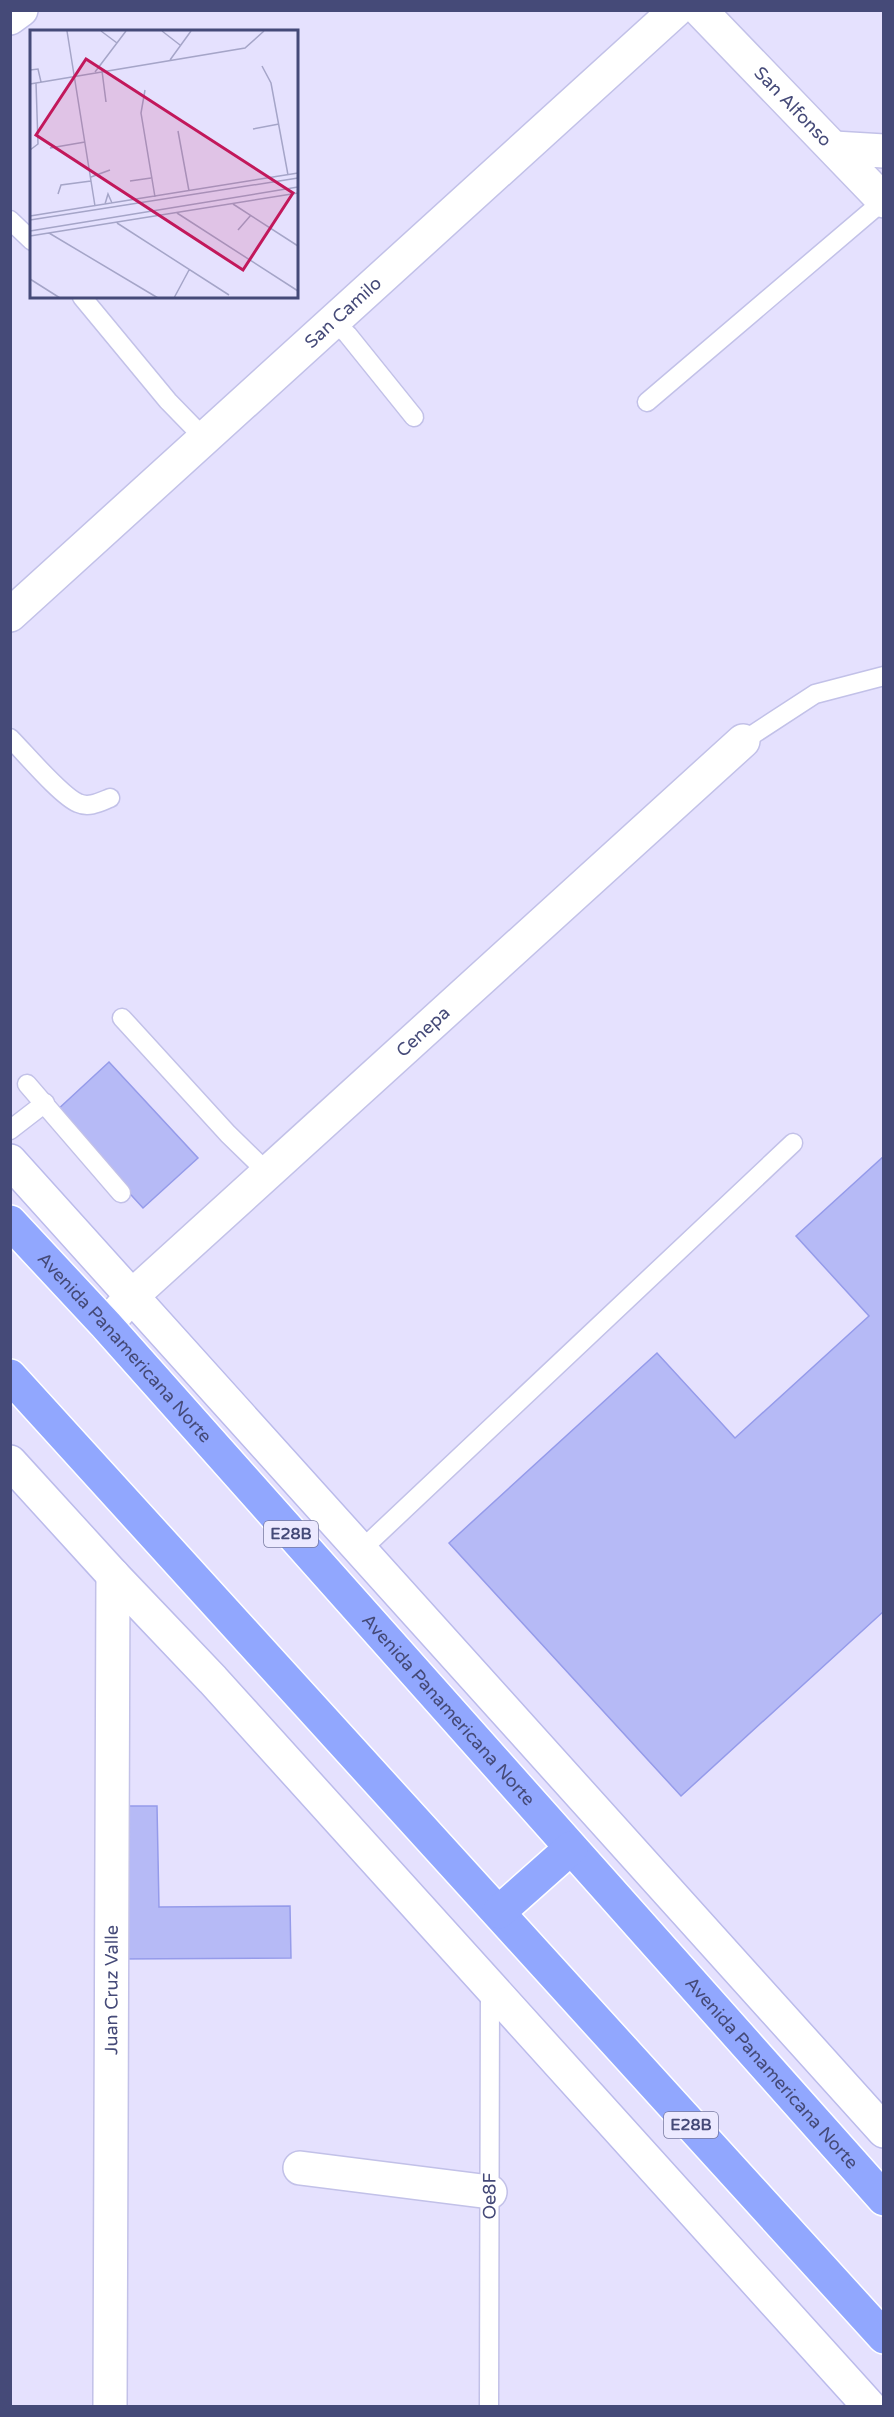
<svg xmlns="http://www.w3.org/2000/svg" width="894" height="2417" font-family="'Varela Round',sans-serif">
  <rect width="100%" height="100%" fill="#e5e1fe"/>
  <g fill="#b6baf6" stroke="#959bea" stroke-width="1.5">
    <polygon points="109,1062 198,1158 143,1208 55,1112"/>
    <polygon points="884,1156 884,1611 681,1796 449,1543 657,1353 735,1438 869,1316 796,1236"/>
    <polygon points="116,1806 157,1806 159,1907 290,1906 291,1958 117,1959"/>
  </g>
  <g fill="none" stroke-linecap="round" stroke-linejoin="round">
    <defs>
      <g id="lane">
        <polyline points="10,220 32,241"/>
        <polyline points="82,297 168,401 205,439"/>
        <polyline points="334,321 348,335 414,417"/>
        <polyline points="647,402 883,201"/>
        <path d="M10 738C25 753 61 796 78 803 89 808 100 802 110 798"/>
        <polyline points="743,741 815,694 884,676"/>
        <polyline points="122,1018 228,1134 268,1173"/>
        <polyline points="27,1084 121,1193"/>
        <polyline points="10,1130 45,1103"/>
        <polyline points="360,1551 793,1143"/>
        <path id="s1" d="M489 2406 490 1988"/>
      </g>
      <g id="street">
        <path id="s2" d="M700 10 884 201"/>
        <polyline points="10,18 21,10"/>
        <polyline points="834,148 884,151"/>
        <path id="s3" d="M10 615 676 10"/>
        <path id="s4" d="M106 1325 132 1296 743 741"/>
        <polyline points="300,2168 490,2192"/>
        <path id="s5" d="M110 2406 113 1575"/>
      </g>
      <g id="secondary">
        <polyline points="10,1161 884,2131"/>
        <polyline points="10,1462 113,1575 213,1680 869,2406"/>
      </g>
      <g id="highway">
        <path id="s6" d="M10 1222 106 1325 884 2199"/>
        <polyline points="10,1376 884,2337"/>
        <polyline points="499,1912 571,1848"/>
      </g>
    </defs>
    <use href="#lane" stroke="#c2c1e8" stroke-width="21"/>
    <use href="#street" stroke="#c2c1e8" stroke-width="36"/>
    <use href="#secondary" stroke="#bbbbeb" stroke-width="36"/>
    <use href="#highway" stroke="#fff" stroke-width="36"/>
    <use href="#lane" stroke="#fff" stroke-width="18"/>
    <use href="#street" stroke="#fff" stroke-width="33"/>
    <use href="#secondary" stroke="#fff" stroke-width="33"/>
    <use href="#highway" stroke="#91a7fe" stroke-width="33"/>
  </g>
  <g text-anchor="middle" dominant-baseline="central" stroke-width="6" stroke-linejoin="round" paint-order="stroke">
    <g fill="#ece9ff" stroke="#777aa0" stroke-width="1.5">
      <rect x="264" y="1521" width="54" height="26" rx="4.5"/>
      <rect x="664" y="2112" width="54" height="26" rx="4.5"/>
    </g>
    <g font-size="16" font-weight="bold" fill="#454a78">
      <text x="291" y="1534">E28B</text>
      <text x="691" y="2125">E28B</text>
    </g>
    <g font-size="18" fill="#454a78" stroke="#ece9ff">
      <text stroke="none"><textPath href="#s2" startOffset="134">San Alfonso</textPath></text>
      <text stroke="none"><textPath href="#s3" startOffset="450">San Camilo</textPath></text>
      <text stroke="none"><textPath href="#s4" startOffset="432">Cenepa</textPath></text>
      <text stroke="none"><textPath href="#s6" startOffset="170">Avenida Panamericana Norte</textPath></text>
      <text stroke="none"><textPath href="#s6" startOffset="656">Avenida Panamericana Norte</textPath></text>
      <text stroke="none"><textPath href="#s5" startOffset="416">Juan Cruz Valle</textPath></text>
      <text stroke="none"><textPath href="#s6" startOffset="1142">Avenida Panamericana Norte</textPath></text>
      <text stroke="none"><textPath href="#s1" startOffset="210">Oe8F</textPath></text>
    </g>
  </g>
  <g transform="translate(30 30)">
    <rect width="268" height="268" fill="#e5e1fe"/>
    <path fill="none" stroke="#a5a5c8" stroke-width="1.5" d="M37 1 65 176M71 1 87 13M132 1 150 15M140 30 161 1M232 36 241 53 258 145M0 40 8 39 11 52M72 41 76 72M65 42 96 1M0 54 215 18 234 1M115 60 111 83 125 167M223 99 249 94M148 101 159 161M20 118 55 112M0 120 8 114 6 53M61 147 80 140M100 151 121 148M28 164 31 155 61 151M75 174 78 164 82 173M203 174 268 216M147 183 268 261M0 186 268 143M0 190 268 148M87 193 199 265M208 200 221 185M0 201 268 157M19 203 128 268M0 206 268 163M0 249 30 268M144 268 159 240"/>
    <path fill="#c2185b" fill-opacity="0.15" stroke="#c2185b" stroke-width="3" d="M56 29 263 163 213 240 6 105Z"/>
    <rect width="268" height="268" fill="none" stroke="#454a78" stroke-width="3"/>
  </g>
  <rect width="894" height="2417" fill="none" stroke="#454a78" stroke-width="24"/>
</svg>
